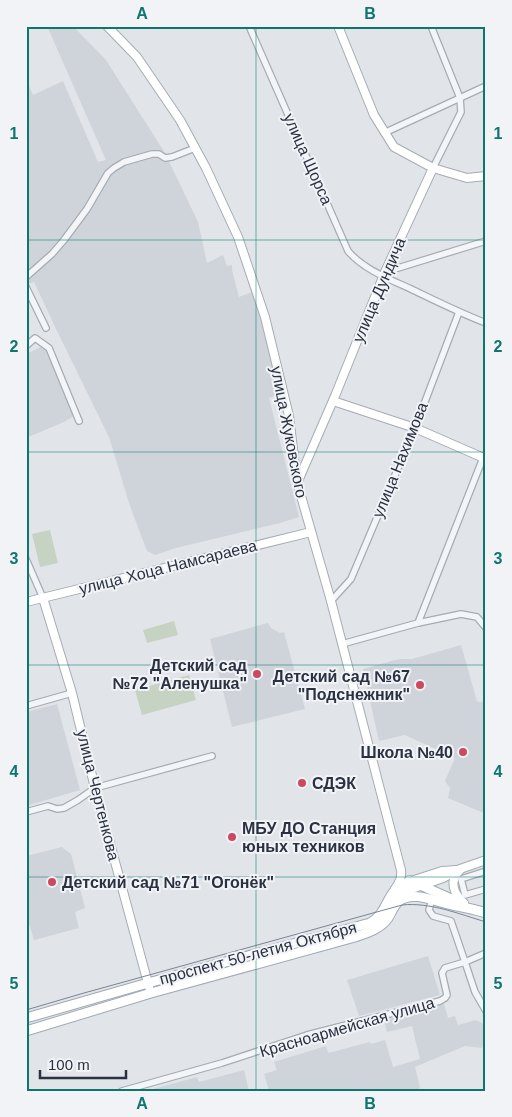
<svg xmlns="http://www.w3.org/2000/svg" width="512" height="1117" font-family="Arial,sans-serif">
  <rect width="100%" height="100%" fill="#e1e5e9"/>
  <g fill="#cfd4db">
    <polygon points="47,26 73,26 106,60 165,153 198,222 207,263 223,255 227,266 232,265 232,270 239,297 252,292 267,338 281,394 269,398 299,517 280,523 176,548 155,555 147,551 130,506 109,437 58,333 34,282 26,285 26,79 33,95 63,81 98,162 106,160"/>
    <polygon points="45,345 77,414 64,422 26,438 26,354"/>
    <polygon points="268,623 271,628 280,633 284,632 305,709 232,727 210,639"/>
    <polygon points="461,645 477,701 479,702 486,701 486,814 448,798 450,788 445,781 455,758 405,735 379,741 363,669 399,659 412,659"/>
    <polygon points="57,704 80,790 26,806 26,712"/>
    <polygon points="62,847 71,854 85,908 75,912 79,928 34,940 26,914 26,856"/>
    <polygon points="428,956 440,995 359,1016 347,980"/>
    <polygon points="444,1004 448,1018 455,1016 458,1025 476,1020 486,1025 486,1036 482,1048 465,1046 415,1067 420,1087 418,1091 269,1091 264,1074 277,1070 274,1062 326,1046 328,1053 370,1042 371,1044 385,1040 393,1067 420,1059 412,1026 387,1032 384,1020"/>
    <polygon points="244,1070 249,1091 146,1091 197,1077 199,1082"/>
  </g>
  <g fill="#c7d3c2">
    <polygon points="50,530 58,563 40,567 32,534"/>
    <polygon points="174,621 178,635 147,643 143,630"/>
    <polygon points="189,675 196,700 142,715 135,690"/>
  </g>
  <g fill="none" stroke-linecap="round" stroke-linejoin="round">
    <defs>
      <g id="street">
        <path d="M249 26 348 251C363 269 389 279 411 289 436 301 460 313 486 323"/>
        <polyline points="431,26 460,98 461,112 433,168"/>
        <polyline points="384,133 486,86"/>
        <polyline points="385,272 486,241"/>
        <polyline points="26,277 52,254 64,240 87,209 108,173 114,168 124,162 152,154 159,154 165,158 172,157 195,148"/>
        <polyline points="26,287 46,328"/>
        <polyline points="26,346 35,338 49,348 79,421"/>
        <polyline points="26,559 43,598"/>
        <polyline points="331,601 351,579 415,428 459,312"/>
        <polyline points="418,623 461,614 477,617 486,628"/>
        <polyline points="342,644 418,623 483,458"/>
        <polyline points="26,706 72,693"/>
        <polyline points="26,812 48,806 57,809 64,808 78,800 95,788 212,756"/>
        <polyline points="486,871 461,879 465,895 486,889"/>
        <polyline points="486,953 465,962 475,992 486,1011"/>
        <polyline points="122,1091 222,1063 307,1035 440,1001 445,998 447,995 442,973 445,968 465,962 451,921 433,916 429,910 432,899"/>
      </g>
      <g id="secondary">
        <path d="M107 26 137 57 180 120 206 168 238 237 265 317 289 416 297 482 331 601 401 870C402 878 399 883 395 889"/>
        <polyline points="338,26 374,115 394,147 433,168 467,178 486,176"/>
        <polyline points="333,401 415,428 486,459"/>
        <polyline points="298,481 335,396 385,272 433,168"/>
        <polyline points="43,598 72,693 95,788 149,987"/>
        <polyline points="26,602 311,532"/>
        <path d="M460 870C448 881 454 894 464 903"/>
        <polyline points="409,880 411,881 442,871 456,870"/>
        <polyline points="394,906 399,895 403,892 443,878 460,869 486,860"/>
      </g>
      <g id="primary">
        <path d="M26 1018 148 983 370 923C387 914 387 894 400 886 403 884 408 883 411 881L463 904"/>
        <path d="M26 1031 151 993 355 937C367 933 380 929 388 918 392 912 393 906 399 901 413 890 436 902 452 905 463 907 474 909 486 913"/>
      </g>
    </defs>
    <use href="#street" stroke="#a6acb3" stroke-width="8"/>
    <use href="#secondary" stroke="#a6acb3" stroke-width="10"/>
    <use href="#primary" stroke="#a1a9b5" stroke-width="11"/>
    <use href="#street" stroke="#f4f5f8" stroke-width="5.5"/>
    <use href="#secondary" stroke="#fff" stroke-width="8"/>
    <use href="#primary" stroke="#fff" stroke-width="9"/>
    <path stroke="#7b8493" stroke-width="1" d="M26 1010 84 993 402 905C430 902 459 914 486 922"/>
    <polyline stroke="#7b8493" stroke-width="2" stroke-dasharray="2.5 5" stroke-linecap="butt" points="26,1087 28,1091"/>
  </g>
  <path fill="none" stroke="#0f766e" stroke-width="1" stroke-opacity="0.55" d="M256 26V1091M26 240H486M26 452H486M26 665H486M26 877H486"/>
  <g fill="#cb4a5f" stroke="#f1f3f7" stroke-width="2">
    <circle cx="257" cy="674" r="5"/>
    <circle cx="420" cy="685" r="5"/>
    <circle cx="463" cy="752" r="5"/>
    <circle cx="302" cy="783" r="5"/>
    <circle cx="232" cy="837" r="5"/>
    <circle cx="52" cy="882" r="5"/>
  </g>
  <g text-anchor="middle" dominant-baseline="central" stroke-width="4" stroke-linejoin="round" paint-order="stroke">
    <g font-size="16" fill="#2a3241" stroke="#f1f3f7">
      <text transform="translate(308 159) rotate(66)">улица Щорса</text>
      <text transform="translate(379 290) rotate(-67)">улица Дундича</text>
      <text transform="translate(289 432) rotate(79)">улица Жуковского</text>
      <text transform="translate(400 460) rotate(-68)">улица Нахимова</text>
      <text transform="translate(168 567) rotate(-14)">улица Хоца Намсараева</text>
      <text transform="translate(98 795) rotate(76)">улица Чертенкова</text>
      <text transform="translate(258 953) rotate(-15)">проспект 50-летия Октября</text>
      <text transform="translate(347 1027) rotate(-16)">Красноармейская улица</text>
    </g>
    <g font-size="16" font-weight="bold" fill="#2a3241" stroke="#f1f3f7" text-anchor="end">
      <text x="247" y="665">Детский сад<tspan x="247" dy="18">№72 "Аленушка"</tspan></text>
      <text x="410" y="676">Детский сад №67<tspan x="410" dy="18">"Подснежник"</tspan></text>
      <text x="453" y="752">Школа №40</text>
      <text x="312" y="783" text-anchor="start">СДЭК</text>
      <text x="242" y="828" text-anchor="start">МБУ ДО Станция<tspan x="242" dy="18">юных техников</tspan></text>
      <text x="62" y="882" text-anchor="start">Детский сад №71 "Огонёк"</text>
    </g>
  </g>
  <rect width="512" height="1117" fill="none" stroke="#f1f3f7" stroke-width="55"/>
  <path d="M40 1070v8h86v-8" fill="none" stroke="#2a3241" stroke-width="2.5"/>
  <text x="48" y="1070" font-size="15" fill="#2a3241" stroke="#f1f3f7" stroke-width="4" paint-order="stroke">100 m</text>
  <rect x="28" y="28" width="456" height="1062" fill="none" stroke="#0f766e" stroke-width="2"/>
  <g font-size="16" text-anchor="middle" font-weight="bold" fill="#0f766e">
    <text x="142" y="19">A</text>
    <text x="370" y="19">B</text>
    <text x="14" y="139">1</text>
    <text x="498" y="139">1</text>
    <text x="14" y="352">2</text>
    <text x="498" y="352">2</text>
    <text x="14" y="564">3</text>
    <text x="498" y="564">3</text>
    <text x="14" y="777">4</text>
    <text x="498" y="777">4</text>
    <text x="14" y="989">5</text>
    <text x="498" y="989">5</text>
    <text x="142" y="1109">A</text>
    <text x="370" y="1109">B</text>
  </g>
</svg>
